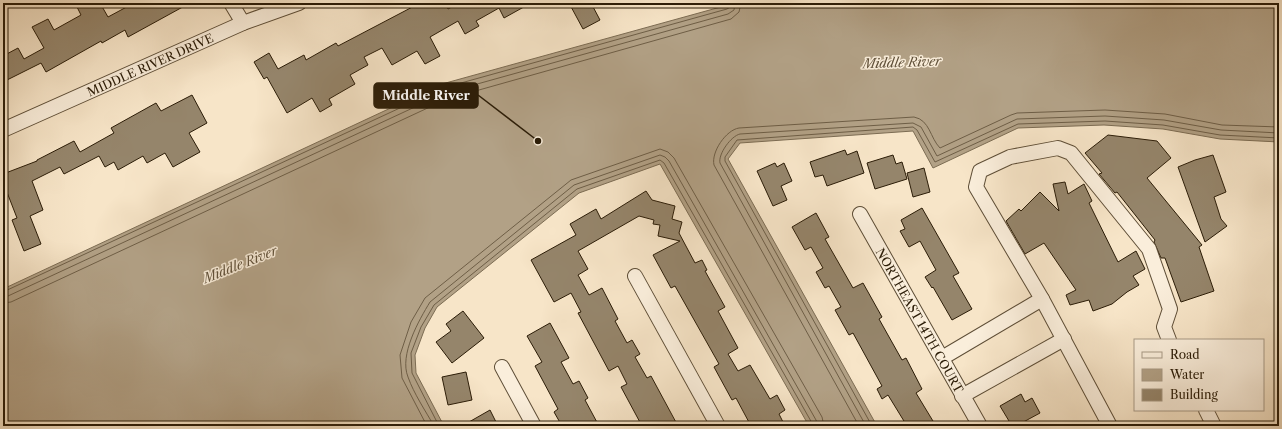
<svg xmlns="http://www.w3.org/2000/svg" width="1282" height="429" font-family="'Libre Caslon Text',serif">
  <rect width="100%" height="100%" fill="#f7e5c8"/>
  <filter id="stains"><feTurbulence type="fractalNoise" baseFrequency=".005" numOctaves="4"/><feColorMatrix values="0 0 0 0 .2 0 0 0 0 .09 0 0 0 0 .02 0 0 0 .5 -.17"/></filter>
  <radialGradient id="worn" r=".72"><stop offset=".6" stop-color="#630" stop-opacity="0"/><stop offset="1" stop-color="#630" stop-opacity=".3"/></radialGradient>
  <polygon fill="#b2a186" stroke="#7c6c53" points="735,3 1279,3 1279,142 1220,139 1163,129 1104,125 1018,128 933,168 913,131 740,143 728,159 877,426 809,426 660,164 579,193 437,307 425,328 415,355 416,373 444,426 3,426 3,289 442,84"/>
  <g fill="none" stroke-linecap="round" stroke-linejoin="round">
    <g stroke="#6e5e46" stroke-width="1">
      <polyline points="3,292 443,88 727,9 730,7 730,3"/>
      <polyline points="3,297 8,296 445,93 728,14 734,10 735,3"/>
      <polyline points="3,303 11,302 447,99 731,19 739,12 741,3"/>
      <polyline points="427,426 402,378 400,355 411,322 425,298 571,180 660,149 668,152 674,158 822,417 824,426"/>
      <path d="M434 426C425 410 414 394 408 377 399 355 419 320 430 302L574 185 660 155 665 157 669 161 816 420 818 426"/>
      <polyline points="439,426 412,373 411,353 421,327 434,305 577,189 660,160 664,163 812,423 813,426"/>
      <path d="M859 426 714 165C711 152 726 130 739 128L914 117C930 120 930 138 940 148L1011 115 1017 113 1105 110 1165 114 1222 125 1279 127"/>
      <path d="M866 426 720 163C718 154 731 136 740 134L913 123 921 127 937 156 1017 119 1105 116 1164 120 1221 130 1279 133"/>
      <polyline points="872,426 725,161 725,157 737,140 913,127 917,130 935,162 1018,124 1105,121 1163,125 1220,135 1279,138"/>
    </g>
  </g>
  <g fill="#95856b" stroke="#2b1c07">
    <polygon points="84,3 100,3 108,17 134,3 190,3 128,37 125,30 102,43 101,41 46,72 41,63 3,82 3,56 18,48 24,59 44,48 32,27 48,19 54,30 81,15 77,7"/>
    <polygon points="420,3 445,3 448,9 459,3 531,3 504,18 499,8 476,21 479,26 465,34 458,21 430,37 440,56 425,64 417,51 392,65 382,48 364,57 368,65 350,75 355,84 329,99 332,105 320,112 312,98 287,113 267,77 264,79 254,62 269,53 278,69 304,55 306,60 336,43 338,46"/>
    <polygon points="569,3 591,3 600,20 583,29"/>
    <polygon points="192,95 207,123 189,133 200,152 173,167 165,153 147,163 143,156 118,170 114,162 105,167 99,156 64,174 60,167 32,181 43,210 30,216 41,244 24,251 12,220 17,218 3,182 3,174 37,161 37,160 74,141 80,152 114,133 111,128 156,103 161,111"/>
    <polygon points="1108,135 1157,141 1171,158 1147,178 1202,245 1199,247 1214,291 1181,302 1165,258 1161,258 1154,242 1155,240 1117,192 1115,193 1099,174 1102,173 1085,153"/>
    <polygon points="845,150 847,155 857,151 864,173 827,186 823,175 815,177 810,162"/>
    <polygon points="893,155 896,164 902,162 907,179 875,189 867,163"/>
    <polygon points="1213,155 1226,192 1214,197 1221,219 1227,226 1205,242 1178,167 1195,160"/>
    <polygon points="775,163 777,167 784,163 792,181 781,186 787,200 773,206 757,171"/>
    <polygon points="924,168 930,192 913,197 907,173"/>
    <polygon points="1065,182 1068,194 1084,184 1092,201 1089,203 1118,262 1136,251 1145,269 1133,276 1139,285 1127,292 1112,304 1093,311 1089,300 1070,305 1066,295 1076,290 1044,243 1025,254 1006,221 1019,209 1021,211 1040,192 1059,211 1053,184"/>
    <polygon points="646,191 652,200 675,206 672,219 682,222 679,233 695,263 702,260 707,270 705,271 725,307 718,311 738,348 728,354 738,371 750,365 770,399 777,395 785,410 779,414 785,426 751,426 736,398 732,400 714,367 719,364 675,286 671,288 653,255 680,241 658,236 660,225 653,224 654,220 639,216 578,251 588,269 578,275 589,295 602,288 618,319 615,321 627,343 632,340 640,354 635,357 647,378 651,376 678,426 642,426 621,387 627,384 618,366 609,371 578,313 581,312 571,293 554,302 531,260 576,235 570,224 596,209 601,219"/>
    <polygon points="922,208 959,273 953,276 972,309 952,320 933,287 932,288 925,277 936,270 920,241 909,247 900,231 905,229 901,220"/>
    <polygon points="816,213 829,237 825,239 853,288 863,283 882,317 879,319 902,360 906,358 922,389 916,393 936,426 907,426 888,395 882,399 877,389 882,386 853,333 849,335 835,310 841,307 829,286 825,288 816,272 823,268 811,247 805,250 792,227"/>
    <polygon points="463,311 484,338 452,363 436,342 451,331 446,324"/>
    <polygon points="550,323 569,358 561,362 573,384 579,381 588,398 585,400 599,426 562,426 554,412 558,409 535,366 542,362 527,336"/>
    <polygon points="466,372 472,400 448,405 442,377"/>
    <polygon points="1021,394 1025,402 1032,398 1040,413 1016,426 1012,426 1000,406"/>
    <polygon points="490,410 496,422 488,426 462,426"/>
  </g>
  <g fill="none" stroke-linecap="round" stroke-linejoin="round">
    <defs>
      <g id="minor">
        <polyline points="231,3 243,23"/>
        <path id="s1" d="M3 130 243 23 299 3"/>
        <path id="s2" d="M860 214 980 426"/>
        <polyline points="635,276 718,426"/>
        <polyline points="942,358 1042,299"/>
        <polyline points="502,367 534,426"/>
        <polyline points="962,396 1064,339"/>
        <polyline points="1206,410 1214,426"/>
        <polyline points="1110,426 1042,299 976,187 980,171 1010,157 1058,148 1071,153 1149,249 1170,309 1164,327 1169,340"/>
      </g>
    </defs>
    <use href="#minor" stroke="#5e4e37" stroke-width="16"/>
    <use href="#minor" stroke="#faeedb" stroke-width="14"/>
  </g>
  <g text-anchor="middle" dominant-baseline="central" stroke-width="3" stroke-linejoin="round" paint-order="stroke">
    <g font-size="12" fill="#2b1c07" stroke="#faeedb">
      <text stroke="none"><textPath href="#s1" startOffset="161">MIDDLE RIVER DRIVE</textPath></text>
      <text stroke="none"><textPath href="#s2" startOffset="122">NORTHEAST 14TH COURT</textPath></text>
    </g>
    <g font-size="13" font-style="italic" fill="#61513a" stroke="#faeedb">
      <text transform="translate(902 62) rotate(-2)">Middle River</text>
      <text transform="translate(240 264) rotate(-22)">Middle River</text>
    </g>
  </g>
  <path fill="none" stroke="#2b1c07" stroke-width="1.5" d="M538 141L478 95"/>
  <circle fill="#2b1c07" stroke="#faeedb" stroke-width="1.5" cx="538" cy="141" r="4"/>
  <rect fill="#2b1c07" stroke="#2b1c07" stroke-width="1.5" x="374" y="83" width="104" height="25" rx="4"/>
  <g font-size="13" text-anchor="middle" font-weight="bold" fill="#fff">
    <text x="426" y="100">Middle River</text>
  </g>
  <rect width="1282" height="429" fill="none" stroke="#f7e5c8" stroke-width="16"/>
  <rect x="4" y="4" width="1274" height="421" fill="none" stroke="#2b1c07" stroke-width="2"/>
  <rect x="8" y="8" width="1266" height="413" fill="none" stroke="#2b1c07"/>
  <rect x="1134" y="339" width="130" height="72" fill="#faeedb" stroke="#a79a86"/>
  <rect x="1142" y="352" width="20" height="6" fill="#faeedb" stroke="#a79a86"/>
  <text x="1170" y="359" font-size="12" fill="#2b1c07">Road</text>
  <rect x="1142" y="369" width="20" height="12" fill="#b2a186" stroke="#a79a86"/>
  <text x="1170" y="379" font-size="12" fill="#2b1c07">Water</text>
  <rect x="1142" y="389" width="20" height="12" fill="#95856b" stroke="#a79a86"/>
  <text x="1170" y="399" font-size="12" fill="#2b1c07">Building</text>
  <rect width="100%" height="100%" filter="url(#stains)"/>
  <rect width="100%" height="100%" fill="url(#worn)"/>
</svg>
